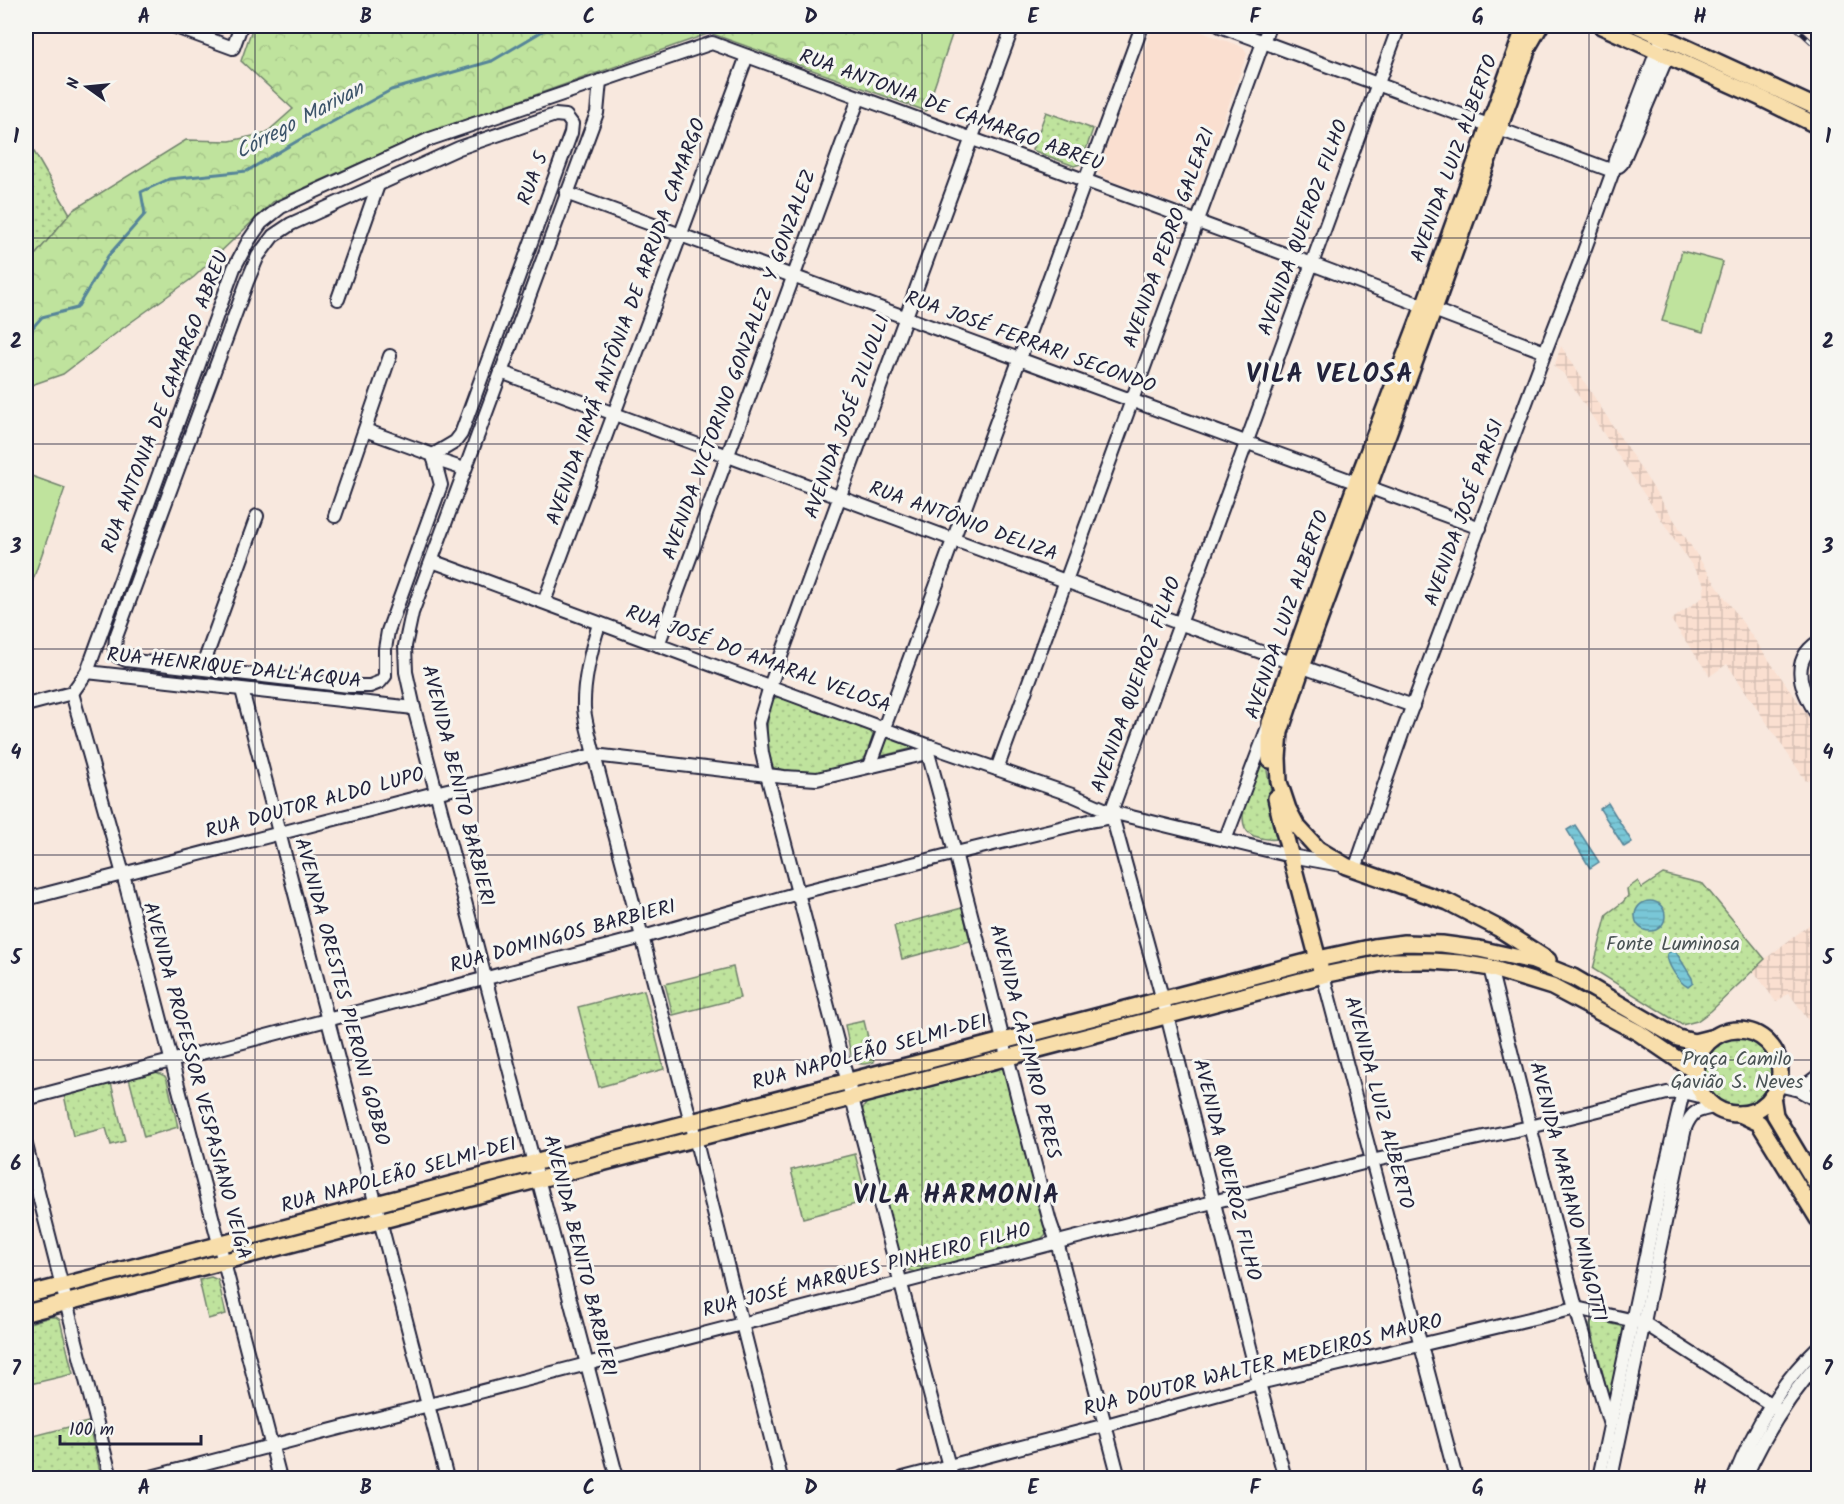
<svg xmlns="http://www.w3.org/2000/svg" width="1844" height="1504" font-family="Kalam,sans-serif">
  <defs>
    <pattern id="industrial-grid" width="8" height="8" patternUnits="userSpaceOnUse" patternTransform="scale(1.5)"><rect width="8" height="8" fill="#fadfd0"/><path d="M0 4h8M4 0v8" fill="none" stroke="#d6bfb4"/></pattern>
    <pattern id="green-dots" width="8" height="8" patternUnits="userSpaceOnUse" patternTransform="scale(1.5)"><rect width="8" height="8" fill="#bfe39d"/><path d="M2 2h.1M6 6h.1" fill="none" stroke="#a4c288" stroke-width="1.8" stroke-linecap="round"/></pattern>
    <pattern id="forest-crowns" width="20" height="18" patternUnits="userSpaceOnUse" patternTransform="scale(1.5)"><rect width="20" height="18" fill="#bfe39d"/><path d="M2 6a3 3 0 1 1 6 0M12 15a3 3 0 1 1 6 0" fill="none" stroke="#a4c288"/></pattern>
    <pattern id="water-rules" width="6" height="5" patternUnits="userSpaceOnUse" patternTransform="scale(1.5)"><rect width="6" height="5" fill="#79c7d7"/><path d="M0 2.5h6" fill="none" stroke="#68abb9"/></pattern>
  </defs>
  <rect width="100%" height="100%" fill="#f8e8de"/>
  <filter id="ink" filterUnits="userSpaceOnUse"><feTurbulence type="fractalNoise" baseFrequency=".0167" numOctaves="2"/><feDisplacementMap in="SourceGraphic" scale="12" xChannelSelector="R" yChannelSelector="G"/><feConvolveMatrix kernelMatrix="1 2 1 2 8 2 1 2 1" color-interpolation-filters="sRGB"/></filter>
  <g filter="url(#ink)">
    <polygon fill="#fadfd0" points="1153,26 1185,26 1240,46 1245,50 1247,54 1194,201 1192,205 1188,206 1183,206 1153,196 1106,179 1098,174 1098,169"/>
    <g fill="url(#industrial-grid)">
      <polygon points="1561,346 1719,589 1818,730 1818,784 1814,777 1806,781 1727,664 1710,676 1671,620 1703,597 1705,585 1563,373 1554,367"/>
      <polygon points="1818,918 1818,967 1816,969 1818,973 1818,1034 1789,993 1776,1002 1753,970 1765,959"/>
    </g>
    <g fill="url(#green-dots)" stroke="#70826c" stroke-width="1.5">
      <polygon points="1046,112 1093,129 1081,164 1074,166 1032,150"/>
      <polygon points="26,138 70,214 26,266"/>
      <path d="M779 697 869 730 873 735 866 756 859 763 813 774 774 768C762 750 767 720 772 700L775 698Z"/>
      <polygon points="888,737 912,745 915,747 913,748 882,756 880,755 885,739"/>
      <path d="M1262 765 1266 766 1280 833 1278 839C1270 840 1262 839 1254 836 1230 826 1252 786 1258 768Z"/>
      <polygon points="1663,874 1703,884 1765,959 1711,1011 1697,1021 1682,1025 1593,969 1607,914 1623,902 1628,896 1627,889 1638,881 1642,888"/>
      <polygon points="962,908 970,941 902,959 894,926"/>
      <polygon points="1390,948 1481,954 1552,973 1610,1003 1690,1052 1688,1055 1682,1054 1516,969 1336,966 1332,963"/>
      <polygon points="733,967 740,998 673,1015 665,984"/>
      <polygon points="1306,968 1308,973 1179,1005 1178,1003"/>
      <polygon points="644,990 664,1069 599,1087 578,1007"/>
      <polygon points="1148,1007 1150,1012 1091,1027 1085,1032 1019,1048 1017,1046 1018,1043"/>
      <path d="M864 1021 874 1062C865 1064 859 1066 852 1060L845 1025Z"/>
      <circle cx="1737" cy="1071" r="34"/>
      <polygon points="994,1049 995,1053 861,1088 861,1085"/>
      <polygon points="996,1066 1002,1068 1006,1073 1047,1227 1046,1234 1041,1239 915,1272 908,1270 903,1267 862,1110 869,1099"/>
      <polygon points="156,1072 165,1076 167,1080 178,1127 144,1137 129,1078"/>
      <polygon points="111,1083 125,1141 111,1145 106,1128 73,1136 64,1095"/>
      <polygon points="838,1089 839,1095 703,1130 702,1126"/>
      <polygon points="1766,1114 1818,1196 1818,1211 1762,1120 1762,1116"/>
      <polygon points="678,1131 682,1132 680,1137 549,1172 545,1169 547,1164"/>
      <polygon points="855,1154 867,1201 803,1218 791,1170"/>
      <polygon points="526,1173 523,1178 391,1210 390,1208"/>
      <polygon points="368,1213 368,1216 363,1220 235,1252 233,1250 234,1246"/>
      <polygon points="208,1254 210,1256 210,1259 78,1294 75,1292 76,1289"/>
      <polygon points="211,1277 218,1280 226,1314 208,1319 199,1280"/>
      <polygon points="50,1317 56,1317 60,1320 73,1374 26,1385 26,1324"/>
      <polygon points="1594,1320 1621,1326 1625,1331 1611,1393 1608,1393 1590,1325 1591,1321"/>
      <polygon points="88,1422 101,1475 99,1478 28,1478 26,1467 26,1438"/>
    </g>
    <polygon fill="url(#forest-crowns)" stroke="#70826c" stroke-width="1.5" points="253,26 955,26 926,111 710,33 422,135 273,202 194,277 127,325 63,374 26,387 26,266 73,210 186,140 230,141 266,133 293,109 241,61"/>
    <g fill="#bfe39d" stroke="#70826c" stroke-width="1.5">
      <polygon points="1682,251 1723,262 1703,332 1662,321"/>
      <polygon points="26,474 65,488 28,594 26,593"/>
    </g>
    <g fill="url(#water-rules)" stroke="#568599" stroke-width="1.5">
      <polygon points="1608,803 1632,842 1624,847 1600,809"/>
      <polygon points="1575,825 1599,862 1590,868 1567,830"/>
      <circle cx="1650" cy="916" r="15"/>
      <path d="M1671 951 1676 952 1692 978 1693 983 1688 987C1678 982 1667 964 1667 954Z"/>
    </g>
    <g fill="none" stroke-linecap="round" stroke-linejoin="round">
      <polyline stroke="#568599" stroke-width="3" points="26,335 42,317 77,308 108,256 145,214 141,192 169,179 247,171 299,140 391,90 492,61 551,26"/>
      <defs>
        <g id="minor">
          <polyline points="173,26 233,48 241,26"/>
          <polyline points="1220,26 1613,171"/>
          <polyline points="600,81 597,113 412,613 405,646 406,672 414,708 617,1478"/>
          <polygon points="555,115 566,116 572,124 571,133 461,434 455,442 433,455 441,485 388,631 385,649 385,676 380,682 370,686 349,686 126,660 117,656 115,649 116,637 247,282 258,256 273,236 291,224 459,148"/>
          <polyline points="1619,166 1622,163 1667,57"/>
          <polyline points="566,193 1480,528"/>
          <polyline points="338,299 378,185"/>
          <polyline points="501,372 1179,623 1413,706"/>
          <polyline points="365,430 433,455"/>
          <polyline points="434,459 464,469"/>
          <polyline points="335,516 390,356"/>
          <polyline points="432,561 930,746 1072,795 1111,812 1291,856 1341,865"/>
          <polyline points="544,602 747,56"/>
          <path d="M599 624C591 650 583 681 584 708 585 723 591 740 594 755L691 1122 781 1478"/>
          <path d="M1818 642C1788 662 1802 692 1818 716"/>
          <polyline points="658,645 859,98"/>
          <polyline points="202,668 257,516"/>
          <polyline points="87,672 234,268 249,240 261,223 281,207 430,139 712,43 1312,264 1545,352"/>
          <polyline points="242,690 447,1478"/>
          <polyline points="72,693 123,874 280,1478"/>
          <polyline points="26,705 72,693 87,672 414,708"/>
          <path d="M928 753C972 909 1008 1066 1050 1222L1057 1242 1119 1478"/>
          <polyline points="870,766 1142,26"/>
          <polyline points="997,769 1269,26"/>
          <polyline points="1225,840 1268,727"/>
          <polyline points="1355,869 1402,734 1545,352 1580,262 1613,171 1615,160 1660,43"/>
          <polyline points="26,899 435,793 594,755 784,777 817,779 928,753 930,746"/>
          <polyline points="1490,968 1576,1308 1610,1425"/>
          <polyline points="1323,975 1456,1478"/>
          <polyline points="1778,1085 1799,1090 1818,1101"/>
          <polyline points="1799,1090 1818,1076"/>
          <polyline points="26,1099 643,937 798,893 956,853 1089,821 1112,817"/>
          <polyline points="26,1145 111,1478"/>
          <polyline points="147,1478 1371,1161 1530,1127 1667,1093 1683,1092 1704,1097"/>
          <polyline points="903,1478 1106,1425 1259,1383 1576,1308 1644,1323 1781,1411"/>
          <polyline points="952,1478 767,775 762,753 759,723 770,686 1013,26"/>
          <polyline points="1285,1478 1259,1383 1167,1015 1111,812 1399,26"/>
          <polyline points="1599,1478 1657,1203 1683,1092 1697,1080"/>
          <path d="M1611 1478 1685 1128C1692 1111 1697 1110 1715 1107"/>
          <path d="M1734 1478C1754 1429 1779 1384 1818 1347"/>
          <path d="M1745 1478C1764 1436 1787 1398 1818 1364"/>
        </g>
        <g id="major">
          <polyline points="1540,26 1529,45 1434,309 1302,667 1280,732 1278,758 1279,782 1288,809 1297,826 1318,849 1346,866 1448,902 1498,928 1548,960"/>
          <polyline points="1601,26 1761,98 1818,126"/>
          <polyline points="1639,26 1818,108"/>
          <polyline points="1270,760 1270,723 1356,484 1424,306 1525,26"/>
          <polyline points="1276,798 1281,820 1320,967"/>
          <circle cx="1738" cy="1072" r="42"/>
          <polyline points="1772,1096 1775,1115 1818,1187"/>
          <polyline points="1740,1114 1759,1123 1818,1219"/>
          <polyline points="26,1295 1318,959 1374,947 1404,943 1442,944 1479,949 1533,961 1573,977 1678,1038 1694,1042 1714,1037"/>
          <polyline points="26,1313 1323,975 1392,961 1431,961 1461,963 1490,968 1552,987 1639,1033 1696,1072"/>
        </g>
      </defs>
      <use href="#minor" stroke="#22223b" stroke-width="16"/>
      <use href="#major" stroke="#22223b" stroke-width="20"/>
      <use href="#minor" stroke="#f6f6f2" stroke-width="12"/>
      <use href="#major" stroke="#f8deab" stroke-width="15"/>
      <defs>
        <polyline id="rail" points="1794,26 1818,48"/>
      </defs>
      <use href="#rail" stroke="#22223b" stroke-width="5"/>
      <use href="#rail" stroke="#f6f6f2" stroke-width="3" stroke-dasharray="9" stroke-linecap="butt"/>
    </g>
  </g>
  <path fill="none" stroke="#22223b" stroke-width="1.5" stroke-opacity="0.55" d="M255 26V1478M478 26V1478M700 26V1478M922 26V1478M1144 26V1478M1366 26V1478M1589 26V1478M26 238H1818M26 444H1818M26 649H1818M26 855H1818M26 1060H1818M26 1266H1818"/>
  <g text-anchor="middle" dominant-baseline="central" stroke-width="6" stroke-linejoin="round" paint-order="stroke">
    <g font-size="20" fill="#22223b" stroke="#f6f6f2">
      <text transform="translate(951 111) rotate(20)">RUA ANTONIA DE CAMARGO ABREU</text>
      <text transform="translate(1455 159) rotate(-70)">AVENIDA LUIZ ALBERTO</text>
      <text transform="translate(534 179) rotate(-70)">RUA 5</text>
      <text transform="translate(1304 228) rotate(-70)">AVENIDA QUEIROZ FILHO</text>
      <text transform="translate(1170 238) rotate(-70)">AVENIDA PEDRO GALEAZI</text>
      <text transform="translate(627 322) rotate(-70)">AVENIDA IRMÃ ANTÔNIA DE ARRUDA CAMARGO</text>
      <text transform="translate(1030 343) rotate(20)">RUA JOSÉ FERRARI SECONDO</text>
      <text transform="translate(740 365) rotate(-70)">AVENIDA VICTORINO GONZALEZ Y GONZALEZ</text>
      <text transform="translate(166 402) rotate(-69)">RUA ANTONIA DE CAMARGO ABREU</text>
      <text transform="translate(848 417) rotate(-70)">AVENIDA JOSÉ ZILIOLLI</text>
      <text transform="translate(1465 513) rotate(-70)">AVENIDA JOSÉ PARISI</text>
      <text transform="translate(963 522) rotate(20)">RUA ANTÔNIO DELIZA</text>
      <text transform="translate(1288 615) rotate(-71)">AVENIDA LUIZ ALBERTO</text>
      <text transform="translate(758 660) rotate(20)">RUA JOSÉ DO AMARAL VELOSA</text>
      <text transform="translate(234 669) rotate(6)">RUA HENRIQUE DALL'ACQUA</text>
      <text transform="translate(1137 685) rotate(-70)">AVENIDA QUEIROZ FILHO</text>
      <text transform="translate(457 786) rotate(76)">AVENIDA BENITO BARBIERI</text>
      <text transform="translate(315 804) rotate(-15)">RUA DOUTOR ALDO LUPO</text>
      <text transform="translate(563 937) rotate(-15)">RUA DOMINGOS BARBIERI</text>
      <text transform="translate(341 992) rotate(75)">AVENIDA ORESTES PIERONI GOBBO</text>
      <text transform="translate(1024 1042) rotate(76)">AVENIDA CAZIMIRO PERES</text>
      <text transform="translate(870 1053) rotate(-15)">RUA NAPOLEÃO SELMI-DEI</text>
      <text transform="translate(196 1081) rotate(75)">AVENIDA PROFESSOR VESPASIANO VEIGA</text>
      <text transform="translate(1378 1103) rotate(75)">AVENIDA LUIZ ALBERTO</text>
      <text transform="translate(1226 1170) rotate(76)">AVENIDA QUEIROZ FILHO</text>
      <text transform="translate(399 1176) rotate(-15)">RUA NAPOLEÃO SELMI-DEI</text>
      <text transform="translate(1567 1192) rotate(76)">AVENIDA MARIANO MINGOTTI</text>
      <text transform="translate(579 1256) rotate(76)">AVENIDA BENITO BARBIERI</text>
      <text transform="translate(867 1271) rotate(-14)">RUA JOSÉ MARQUES PINHEIRO FILHO</text>
      <text transform="translate(1263 1366) rotate(-14)">RUA DOUTOR WALTER MEDEIROS MAURO</text>
    </g>
    <g font-size="20" fill="#495254" stroke="#f6f6f2">
      <text x="1673" y="945">Fonte Luminosa</text>
      <text x="1737" y="1060">Praça Camilo<tspan x="1737" dy="23">Gavião S. Neves</tspan></text>
    </g>
    <g font-size="21" font-style="italic" fill="#3c546a" stroke="#f6f6f2">
      <text transform="translate(300 121) rotate(-28)">Córrego Marivan</text>
    </g>
    <g font-size="26" font-weight="bold" letter-spacing="1.5" fill="#22223b" stroke="#f6f6f2">
      <text x="1330" y="375">VILA VELOSA</text>
      <text x="957" y="1196">VILA HARMONIA</text>
    </g>
  </g>
  <rect width="1844" height="1504" fill="none" stroke="#f6f6f2" stroke-width="66"/>
  <g transform="translate(87 87) rotate(285)" stroke="#f6f6f2" stroke-width="4.5" paint-order="stroke">
  <path d="M0-4.5L10 22L0 15L-10 22Z" fill="#22223b"/>
  <text y="-9" font-size="16" font-weight="bold" text-anchor="middle" fill="#22223b">N</text>
  </g>
  <path d="M60 1435v9h141v-9" fill="none" stroke="#22223b" stroke-width="3"/>
  <text x="69" y="1435" font-size="18" fill="#22223b" stroke="#f6f6f2" stroke-width="4.5" paint-order="stroke">100 m</text>
  <rect x="33" y="33" width="1778" height="1438" fill="none" stroke="#22223b" stroke-width="2"/>
  <g font-size="20" text-anchor="middle" font-weight="bold" fill="#22223b">
    <text x="144" y="23">A</text>
    <text x="366" y="23">B</text>
    <text x="589" y="23">C</text>
    <text x="811" y="23">D</text>
    <text x="1033" y="23">E</text>
    <text x="1255" y="23">F</text>
    <text x="1478" y="23">G</text>
    <text x="1700" y="23">H</text>
    <text x="16" y="143">1</text>
    <text x="1828" y="143">1</text>
    <text x="16" y="348">2</text>
    <text x="1828" y="348">2</text>
    <text x="16" y="553">3</text>
    <text x="1828" y="553">3</text>
    <text x="16" y="759">4</text>
    <text x="1828" y="759">4</text>
    <text x="16" y="964">5</text>
    <text x="1828" y="964">5</text>
    <text x="16" y="1170">6</text>
    <text x="1828" y="1170">6</text>
    <text x="16" y="1375">7</text>
    <text x="1828" y="1375">7</text>
    <text x="144" y="1494">A</text>
    <text x="366" y="1494">B</text>
    <text x="589" y="1494">C</text>
    <text x="811" y="1494">D</text>
    <text x="1033" y="1494">E</text>
    <text x="1255" y="1494">F</text>
    <text x="1478" y="1494">G</text>
    <text x="1700" y="1494">H</text>
  </g>
</svg>
